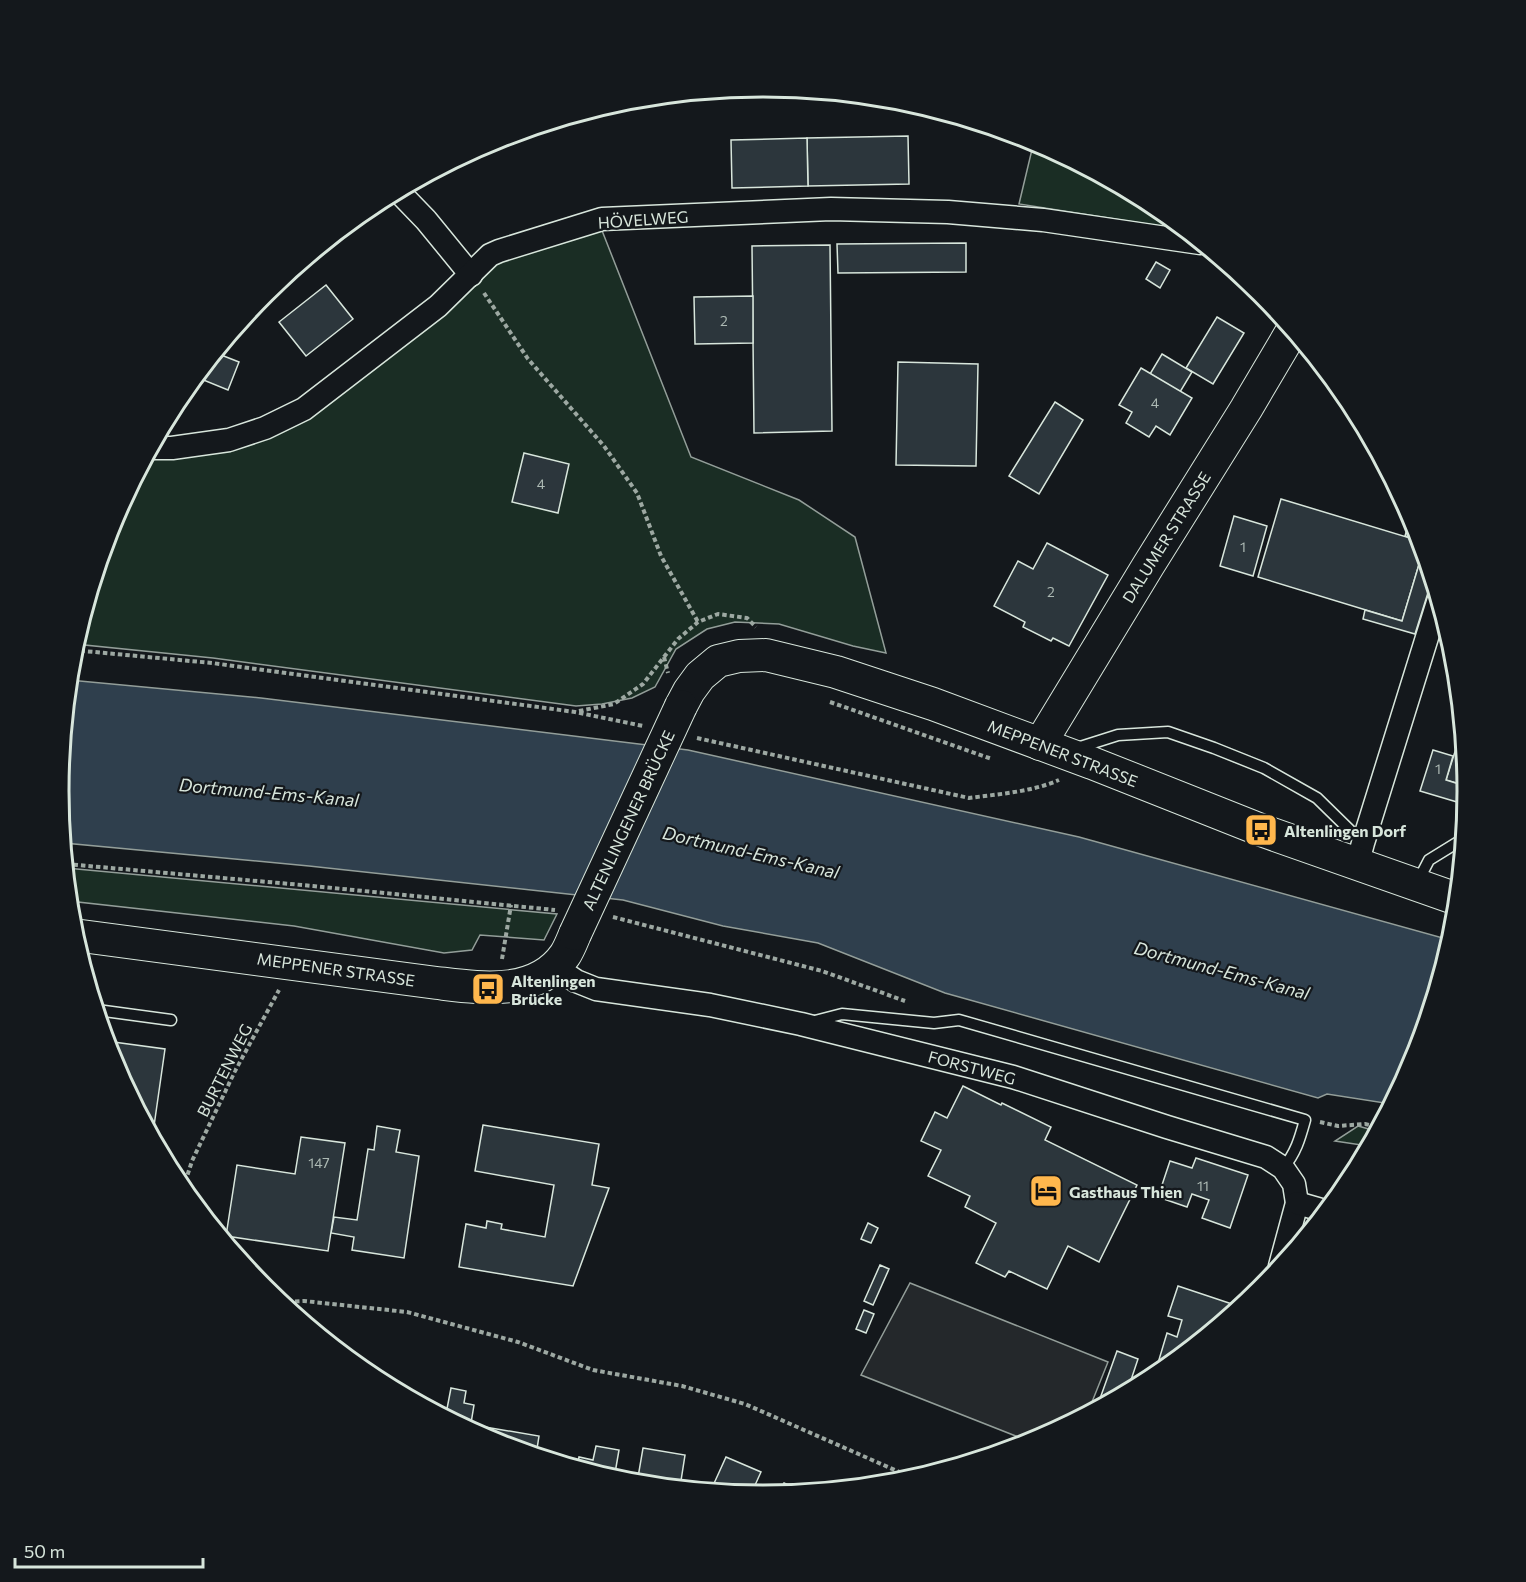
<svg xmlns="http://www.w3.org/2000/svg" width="1526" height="1582" font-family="Commissioner,sans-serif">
  <rect width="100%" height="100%" fill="#14181c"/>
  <g fill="#1a2d24" stroke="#939e99" stroke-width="1.5">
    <polygon points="1034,141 1155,205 1185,230 1019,204"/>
    <polygon points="601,228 691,457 799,500 855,537 886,653 853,646 779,624 735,622 707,629 676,649 655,687 632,698 602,704 576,706 213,658 75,644 112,521 150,450 266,434 492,260"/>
    <polygon points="66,868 557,914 544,940 480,935 472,950 444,953 294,926 69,901"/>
    <polygon points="1358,1126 1376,1131 1368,1146 1335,1141"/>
  </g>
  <polygon fill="#24282b" stroke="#939e99" stroke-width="1.5" points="910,1283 1108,1362 1088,1412 1031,1442 861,1375"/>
  <polygon fill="#2f3f4d" stroke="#939e99" stroke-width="1.5" points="69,680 261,698 688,750 1079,837 1450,940 1414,1061 1391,1104 1327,1094 1318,1098 945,993 818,943 723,926 623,900 309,866 64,843 59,791"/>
  <g fill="#2c363c" stroke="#d8e6dc" stroke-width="1.5">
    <polygon points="908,136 909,184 808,186 807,138"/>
    <polygon points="807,138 808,186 732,188 731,140"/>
    <polygon points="966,243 966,272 838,273 837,244"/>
    <polygon points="830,245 832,431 754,433 752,246"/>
    <polygon points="1156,262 1170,270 1160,288 1146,279"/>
    <polygon points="326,285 353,319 306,356 279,322"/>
    <polygon points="753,296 753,343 695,344 694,297"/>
    <polygon points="1217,317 1244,333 1213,384 1186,368"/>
    <polygon points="216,353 239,362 228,390 196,377"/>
    <polygon points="1162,354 1192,372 1180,392 1150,374"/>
    <polygon points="898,362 978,364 976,466 896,465"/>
    <polygon points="1141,368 1192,398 1170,435 1156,426 1149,437 1126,423 1132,412 1119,405"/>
    <polygon points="1055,402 1083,420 1039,494 1009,476"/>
    <polygon points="524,453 569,464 558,513 512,502"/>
    <polygon points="1281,499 1420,541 1423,551 1402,621 1258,577"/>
    <polygon points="1234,516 1267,526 1253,576 1220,566"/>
    <polygon points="1411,516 1414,522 1420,541 1405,536"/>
    <polygon points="1047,543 1108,575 1069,646 1053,638 1051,641 1023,627 1025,622 994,606 1018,561 1033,569"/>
    <polygon points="1423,551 1432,580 1415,634 1363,619 1365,610 1402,621"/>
    <polygon points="1459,739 1462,740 1467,786 1446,780"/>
    <polygon points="1433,750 1453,756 1446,780 1462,785 1457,802 1420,791"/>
    <polygon points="106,1041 165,1049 153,1133 151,1133 112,1060"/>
    <polygon points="963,1086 1001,1105 1002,1103 1051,1127 1045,1140 1137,1185 1099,1262 1068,1246 1047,1289 1009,1271 1005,1277 976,1263 996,1223 965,1207 970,1196 928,1176 941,1150 921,1141 935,1112 947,1118"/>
    <polygon points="483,1125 599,1144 592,1185 609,1188 573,1286 459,1267 466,1224 486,1228 487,1221 502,1224 501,1229 545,1237 554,1185 475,1171"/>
    <polygon points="377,1126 400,1130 396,1152 419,1156 404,1258 352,1250 354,1237 331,1233 334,1217 357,1220 368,1149 374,1150"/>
    <polygon points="301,1137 345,1143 328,1251 226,1236 237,1165 295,1174"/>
    <polygon points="1196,1158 1248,1175 1230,1228 1202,1218 1209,1200 1192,1194 1187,1207 1158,1197 1170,1161 1192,1168"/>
    <polygon points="868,1223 878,1228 871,1243 861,1239"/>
    <polygon points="880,1265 889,1269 873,1305 864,1301"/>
    <polygon points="1178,1286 1238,1306 1237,1309 1168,1366 1158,1363 1167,1333 1177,1337 1182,1320 1168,1316"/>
    <polygon points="864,1310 874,1314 866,1333 856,1329"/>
    <polygon points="1117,1351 1138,1359 1127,1392 1097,1407"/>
    <polygon points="451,1388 466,1391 464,1403 474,1405 470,1429 438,1412 446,1414"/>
    <polygon points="479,1426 539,1436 536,1455 493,1442 477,1433"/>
    <polygon points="596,1446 619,1450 614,1479 577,1467 579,1457 593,1460"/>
    <polygon points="643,1448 685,1455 680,1487 637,1483"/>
    <polygon points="726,1457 761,1472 751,1494 711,1490"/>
    <polygon points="784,1483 803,1492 779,1494"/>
  </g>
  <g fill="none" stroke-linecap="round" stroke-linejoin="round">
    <defs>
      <g id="service">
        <polyline points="1074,749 1118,735 1168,732 1214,748 1264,768 1317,798 1363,843"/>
        <polyline points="1417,883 1429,860 1463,839"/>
        <polyline points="97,1010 171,1020"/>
        <path d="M811 1022 842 1014 934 1023 959 1020 1305 1120C1300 1138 1296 1153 1283 1168"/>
      </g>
      <g id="minor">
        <polyline points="398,191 426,220 471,275"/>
        <polyline points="151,448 172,448 229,440 265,428 304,409 438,306 490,255 499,251 602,219 831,209 948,212 1043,220 1200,243"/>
        <polyline points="1357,865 1363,843 1438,602"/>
        <polyline points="555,967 576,981 596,989 710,1005 801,1024 1013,1077 1167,1127 1266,1157 1283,1168 1294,1184 1297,1203 1280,1266"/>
        <polyline points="1297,1203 1325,1211"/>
      </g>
      <g id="secondary">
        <polyline points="681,706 689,691 700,676 718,661 739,656 766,655 836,672 933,704 1092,763 1261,830 1457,899"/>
        <polyline points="1040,744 1148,566 1246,409 1292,331"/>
        <path d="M74 935 437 983C480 988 536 997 565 955 569 949 572 941 575 934"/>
      </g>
    </defs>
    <use href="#service" stroke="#d8e6dc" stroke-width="13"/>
    <use href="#minor" stroke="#d8e6dc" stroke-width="25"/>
    <use href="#secondary" stroke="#d8e6dc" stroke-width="34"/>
    <g stroke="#9da8a2" stroke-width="4" stroke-dasharray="4.5 3" stroke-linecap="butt">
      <polyline points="484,293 528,359 604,446 637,493 661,556 698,622"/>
      <polyline points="73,650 212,663 575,712 643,726"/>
      <polyline points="664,657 668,673"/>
      <polyline points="830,702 992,759"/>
      <polyline points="579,711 614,704 643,684 678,639 698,622 718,614 747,618 756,627"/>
      <path d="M697 738 969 798C999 794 1031 792 1059 780"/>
      <polyline points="66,864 313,886 555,910"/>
      <polyline points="613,917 822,971 905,1001"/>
      <polyline points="502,959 511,905"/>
      <polyline points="1320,1122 1338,1126 1365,1124 1378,1127"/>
      <polyline points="183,1189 192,1161 235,1071 279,990"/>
      <polyline points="280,1302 304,1301 407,1312 518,1342 593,1370 682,1386 745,1404 913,1478"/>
    </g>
    <use href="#service" stroke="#14181c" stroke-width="10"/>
    <use href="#minor" stroke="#14181c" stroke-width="22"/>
    <use href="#secondary" stroke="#14181c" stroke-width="32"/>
    <defs>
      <polyline id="secondary-bridge" points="575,934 681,706"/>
    </defs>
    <use href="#secondary-bridge" stroke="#d8e6dc" stroke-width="34" stroke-linecap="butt"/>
    <use href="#secondary-bridge" stroke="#14181c" stroke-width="32"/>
  </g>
  <defs>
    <symbol id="bus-square" viewBox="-11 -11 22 22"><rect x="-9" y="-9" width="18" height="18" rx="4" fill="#ffb74d" stroke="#14181c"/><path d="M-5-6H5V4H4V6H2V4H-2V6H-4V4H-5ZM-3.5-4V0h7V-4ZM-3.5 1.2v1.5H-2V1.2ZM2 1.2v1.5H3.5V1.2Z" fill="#111"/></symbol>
    <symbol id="hotel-square" viewBox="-11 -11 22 22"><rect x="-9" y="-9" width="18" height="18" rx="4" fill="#ffb74d" stroke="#14181c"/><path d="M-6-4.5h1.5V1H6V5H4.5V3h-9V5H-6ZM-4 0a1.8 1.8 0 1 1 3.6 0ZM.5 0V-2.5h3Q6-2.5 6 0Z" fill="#111"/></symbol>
  </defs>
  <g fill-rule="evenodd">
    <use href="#bus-square" x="1242" y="811" width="38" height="38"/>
    <use href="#bus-square" x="469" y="970" width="38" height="38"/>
    <use href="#hotel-square" x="1027" y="1172" width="38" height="38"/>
  </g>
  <g text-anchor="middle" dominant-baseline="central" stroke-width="4.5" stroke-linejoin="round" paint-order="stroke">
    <g font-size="14" fill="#adbab4">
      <text x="724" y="320">2</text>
      <text x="1155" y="402">4</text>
      <text x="541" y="483">4</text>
      <text x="1243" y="546">1</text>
      <text x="1051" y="591">2</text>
      <text x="1438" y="768">1</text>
      <text x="319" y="1162">147</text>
      <text x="1203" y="1185">11</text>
    </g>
    <g font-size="16" fill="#d8e6dc" stroke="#14181c">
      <text transform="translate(643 219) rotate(-4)">HÖVELWEG</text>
      <text transform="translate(1166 537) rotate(-58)">DALUMER STRASSE</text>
      <text transform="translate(1063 753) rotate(21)">MEPPENER STRASSE</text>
      <text transform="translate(628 820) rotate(-65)">ALTENLINGENER BRÜCKE</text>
      <text transform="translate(336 969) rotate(8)">MEPPENER STRASSE</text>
      <text transform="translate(972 1067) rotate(15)">FORSTWEG</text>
      <text transform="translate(224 1070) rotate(-63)">BURTENWEG</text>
    </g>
    <g font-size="16" font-weight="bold" fill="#d8e6dc" stroke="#14181c" text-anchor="start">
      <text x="1284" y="830">Altenlingen Dorf</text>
      <text x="511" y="980">Altenlingen<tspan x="511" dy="18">Brücke</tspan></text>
      <text x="1069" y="1191">Gasthaus Thien</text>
    </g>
    <g font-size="18" font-style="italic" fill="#d8e6dc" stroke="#14181c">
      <text transform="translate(269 792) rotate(5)">Dortmund-Ems-Kanal</text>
      <text transform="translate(751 852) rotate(13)">Dortmund-Ems-Kanal</text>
      <text transform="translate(1222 970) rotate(15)">Dortmund-Ems-Kanal</text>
    </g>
  </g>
  <path d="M0 0H1526V1582H0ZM69 791a694 694 0 1 1 1388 0a694 694 0 1 1-1388 0Z" fill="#14181c" fill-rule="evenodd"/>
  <path fill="none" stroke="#d8e6dc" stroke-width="3" d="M69 791a694 694 0 1 1 1388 0a694 694 0 1 1-1388 0Z"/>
  <path d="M15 1558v9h188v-9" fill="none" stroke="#d8e6dc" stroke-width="3"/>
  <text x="24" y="1558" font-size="18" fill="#d8e6dc" stroke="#14181c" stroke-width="4.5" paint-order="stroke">50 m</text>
</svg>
